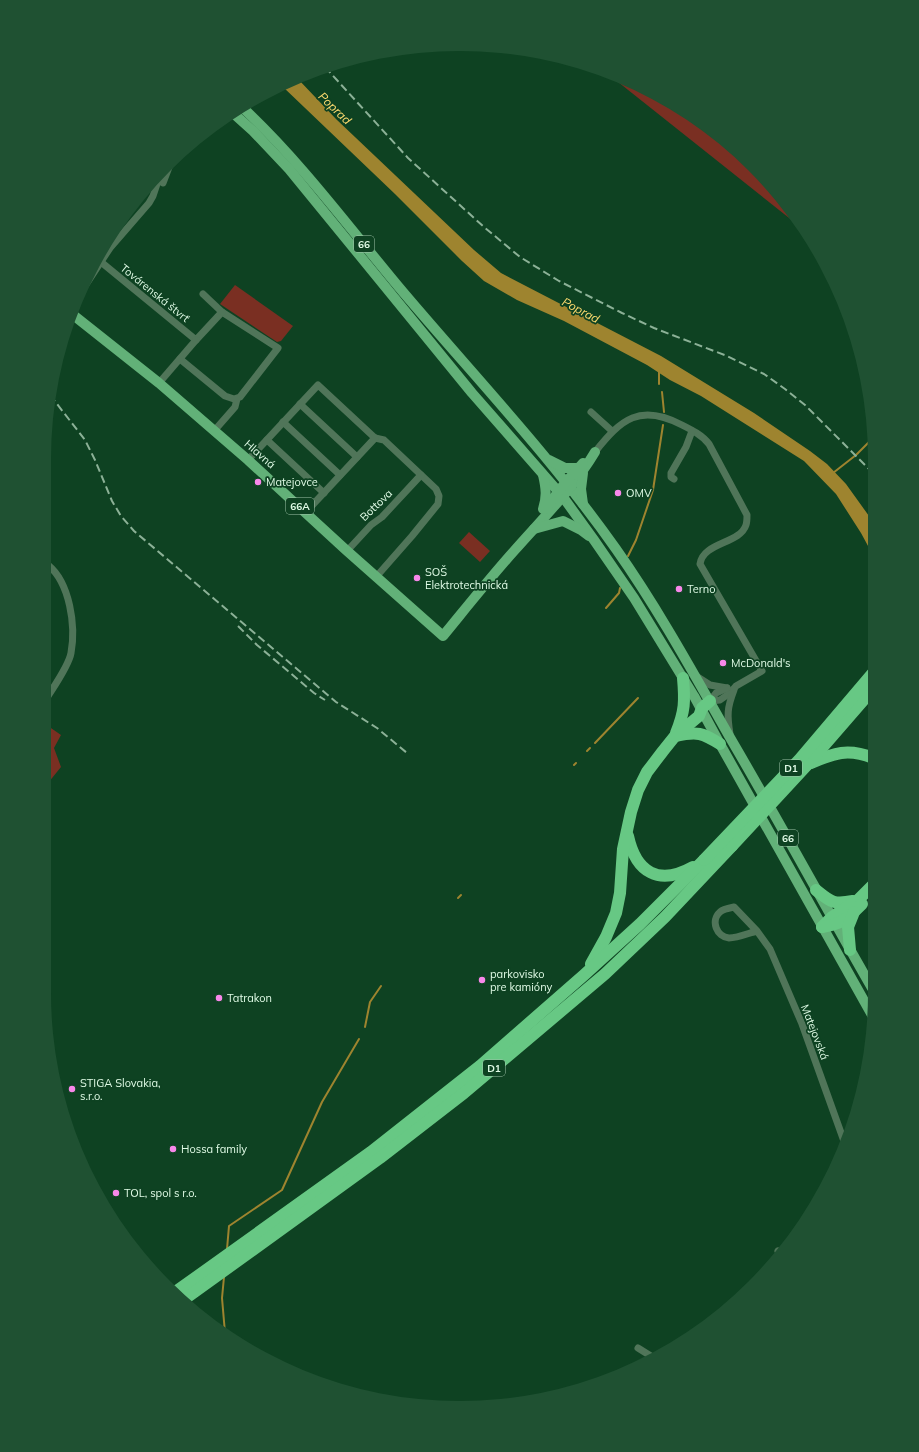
<svg xmlns="http://www.w3.org/2000/svg" width="919" height="1452" font-family="Mulish,sans-serif">
  <rect width="100%" height="100%" fill="#0e4222"/>
  <g fill="#7a2f22">
    <polygon points="608,74 643,87 713,130 789,206 803,229"/>
    <polygon points="235,285 293,326 281,341 277,342 220,304"/>
    <polygon points="469,532 490,551 480,562 459,543"/>
    <polygon points="48,726 61,735 54,748 61,767 48,783"/>
  </g>
  <polygon fill="#9e842f" points="298,79 336,119 474,250 501,273 661,356 754,413 810,451 827,464 846,484 874,523 874,557 861,533 836,494 804,461 701,396 670,380 647,365 564,321 517,300 484,281 462,261 395,194 282,86"/>
  <g fill="none" stroke-linecap="round" stroke-linejoin="round">
    <g stroke="#9e842f" stroke-width="2">
      <polyline points="659,371 659,384"/>
      <polyline points="662,392 664,412"/>
      <polyline points="833,473 856,455 874,437"/>
      <polyline points="628,556 636,540 653,490 663,425"/>
      <polyline points="606,608 619,593 620,588"/>
      <polyline points="595,743 638,698"/>
      <polyline points="587,751 590,748"/>
      <polyline points="574,765 576,763"/>
      <polyline points="458,898 461,895"/>
      <polyline points="365,1027 370,1002 381,986"/>
      <polyline points="227,1249 229,1226 282,1190 322,1102 359,1039"/>
      <polyline points="224,1277 222,1298 225,1333"/>
    </g>
    <g stroke="#507559" stroke-width="7">
      <polyline points="163,183 171,162"/>
      <polyline points="101,262 196,340 222,312 278,348 240,397 234,399 225,396 180,359"/>
      <polyline points="81,292 110,248 149,203 153,196 158,181"/>
      <polyline points="203,294 222,312"/>
      <polyline points="159,383 196,340"/>
      <polyline points="300,404 357,457"/>
      <polyline points="591,412 612,431"/>
      <polyline points="283,422 340,475"/>
      <polyline points="214,431 235,407 237,399"/>
      <polyline points="375,438 384,440 436,489 439,496 438,504 412,536 376,577"/>
      <polyline points="267,440 324,493"/>
      <path d="M595 452C621 419 640 403 682 425 692 430 702 435 709 444L747 515C747 518 747 522 746 525 740 544 703 542 700 564L762 671 736 686 730 693 720 700 710 701"/>
      <polyline points="248,460 318,385 375,438"/>
      <polyline points="674,479 671,477 671,473 686,447 692,431"/>
      <polyline points="306,512 375,438"/>
      <polyline points="347,551 371,525 382,517 421,475"/>
      <path d="M48 565C70 583 76 626 71 653 69 665 55 685 48 696"/>
      <polyline points="696,676 710,685 727,688"/>
      <polyline points="710,701 716,693 727,688"/>
      <path d="M730 734C727 715 727 708 734 690"/>
      <path d="M757 931C749 933 738 938 729 938 717 937 710 921 720 912 723 909 729 908 734 907L757 931 770 949 802 1024 845 1144"/>
      <polyline points="778,1251 781,1254"/>
      <polyline points="638,1348 654,1358"/>
    </g>
    <g stroke="#62b178" stroke-width="10">
      <path d="M242 107C302 163 350 229 403 292 475 377 552 458 616 549 659 610 695 676 732 741 780 823 825 906 872 988"/>
      <polyline points="233,113 253,131 289,169 472,393 563,497 594,540 634,598 694,696 720,744 872,1015"/>
      <path d="M72 314 159 383 248 460 346 550 443 636C466 608 489 579 514 551 542 519 573 489 595 452"/>
      <polyline points="549,460 565,468 577,468"/>
      <polyline points="583,473 581,489 583,504"/>
      <path d="M543 475C546 488 547 497 543 509"/>
      <polyline points="545,509 565,483 583,463"/>
      <polyline points="534,529 563,521 581,530 589,536"/>
    </g>
    <g stroke="#67c884" stroke-width="12">
      <path d="M676 733C685 711 685 701 683 678"/>
      <path d="M676 736C697 731 703 733 720 744"/>
      <path d="M811 763C834 753 848 748 873 758"/>
      <polyline points="808,764 873,689"/>
      <path d="M628 836C636 873 659 886 693 867"/>
      <path d="M816 890C831 902 833 905 853 901"/>
      <polyline points="822,927 832,917 858,900 872,886"/>
      <path d="M822 927C842 924 848 918 862 904"/>
      <polyline points="850,950 848,927 854,912"/>
      <polyline points="591,964 606,937 616,913 620,893 623,849 631,812 638,790 647,772 663,751 675,736 699,716 702,708 710,701"/>
      <polyline points="174,1293 371,1152 480,1066 584,975 640,924 704,860"/>
      <polyline points="182,1301 380,1158 464,1093 605,974 665,917 732,846"/>
    </g>
    <g stroke="#8cb197" stroke-width="2" stroke-dasharray="8 4" stroke-linecap="butt">
      <polyline points="325,67 408,158 484,227 520,257 559,281 622,313 654,328 727,356 764,374 785,389 805,405 874,474"/>
      <polyline points="50,395 85,440 95,460 112,501 121,516 134,531 336,702 377,728 407,753"/>
      <polyline points="238,626 257,645 314,693 325,700"/>
    </g>
    <g stroke="#67c884" stroke-width="12">
      <polyline points="732,846 808,764"/>
      <polyline points="704,860 800,759 873,673"/>
    </g>
  </g>
  <g fill="#f888ea" stroke="#0e4222" stroke-width="1.5">
    <circle cx="258" cy="482" r="4"/>
    <circle cx="618" cy="493" r="4"/>
    <circle cx="417" cy="578" r="4"/>
    <circle cx="679" cy="589" r="4"/>
    <circle cx="723" cy="663" r="4"/>
    <circle cx="482" cy="980" r="4"/>
    <circle cx="219" cy="998" r="4"/>
    <circle cx="72" cy="1089" r="4"/>
    <circle cx="173" cy="1149" r="4"/>
    <circle cx="116" cy="1193" r="4"/>
  </g>
  <g text-anchor="middle" dominant-baseline="central" stroke-width="3.5" stroke-linejoin="round" paint-order="stroke">
    <g fill="#0e4222" stroke="#a1c4ab" stroke-width="1">
      <rect x="354" y="236" width="20" height="16" rx="3"/>
      <rect x="286" y="498" width="28" height="16" rx="3"/>
      <rect x="780" y="760" width="22" height="16" rx="3"/>
      <rect x="778" y="830" width="20" height="16" rx="3"/>
      <rect x="483" y="1060" width="22" height="16" rx="3"/>
    </g>
    <g font-size="10" font-weight="bold" fill="#e0fbe6">
      <text x="364" y="244">66</text>
      <text x="300" y="506">66A</text>
      <text x="791" y="768">D1</text>
      <text x="788" y="838">66</text>
      <text x="494" y="1068">D1</text>
    </g>
    <g font-size="11" fill="#e0fbe6" stroke="#0e4222">
      <text transform="translate(155 293) rotate(39)">Továrenská štvrť</text>
      <text transform="translate(260 454) rotate(41)">Hlavná</text>
      <text transform="translate(376 505) rotate(-44)">Bottova</text>
      <text transform="translate(815 1032) rotate(69)">Matejovská</text>
    </g>
    <g font-size="11" fill="#e0fbe6" stroke="#0e4222" text-anchor="start">
      <text x="266" y="482">Matejovce</text>
      <text x="626" y="493">OMV</text>
      <text x="425" y="572">SOŠ<tspan x="425" dy="13">Elektrotechnická</tspan></text>
      <text x="687" y="589">Terno</text>
      <text x="731" y="663">McDonald's</text>
      <text x="490" y="974">parkovisko<tspan x="490" dy="13">pre kamióny</tspan></text>
      <text x="227" y="998">Tatrakon</text>
      <text x="80" y="1083">STIGA Slovakia,<tspan x="80" dy="13">s.r.o.</tspan></text>
      <text x="181" y="1149">Hossa family</text>
      <text x="124" y="1193">TOL, spol s r.o.</text>
    </g>
    <g font-size="12" font-style="italic" fill="#fcda6f" stroke="#0e4222">
      <text transform="translate(335 108) rotate(44)">Poprad</text>
      <text transform="translate(581 310) rotate(28)">Poprad</text>
    </g>
  </g>
  <path d="M0 0H919V1452H0ZM459 51H460A408 408 0 0 1 868 459V993A408 408 0 0 1 460 1401H459A408 408 0 0 1 51 993V459A408 408 0 0 1 459 51Z" fill="#1f5132" fill-rule="evenodd"/>
</svg>
